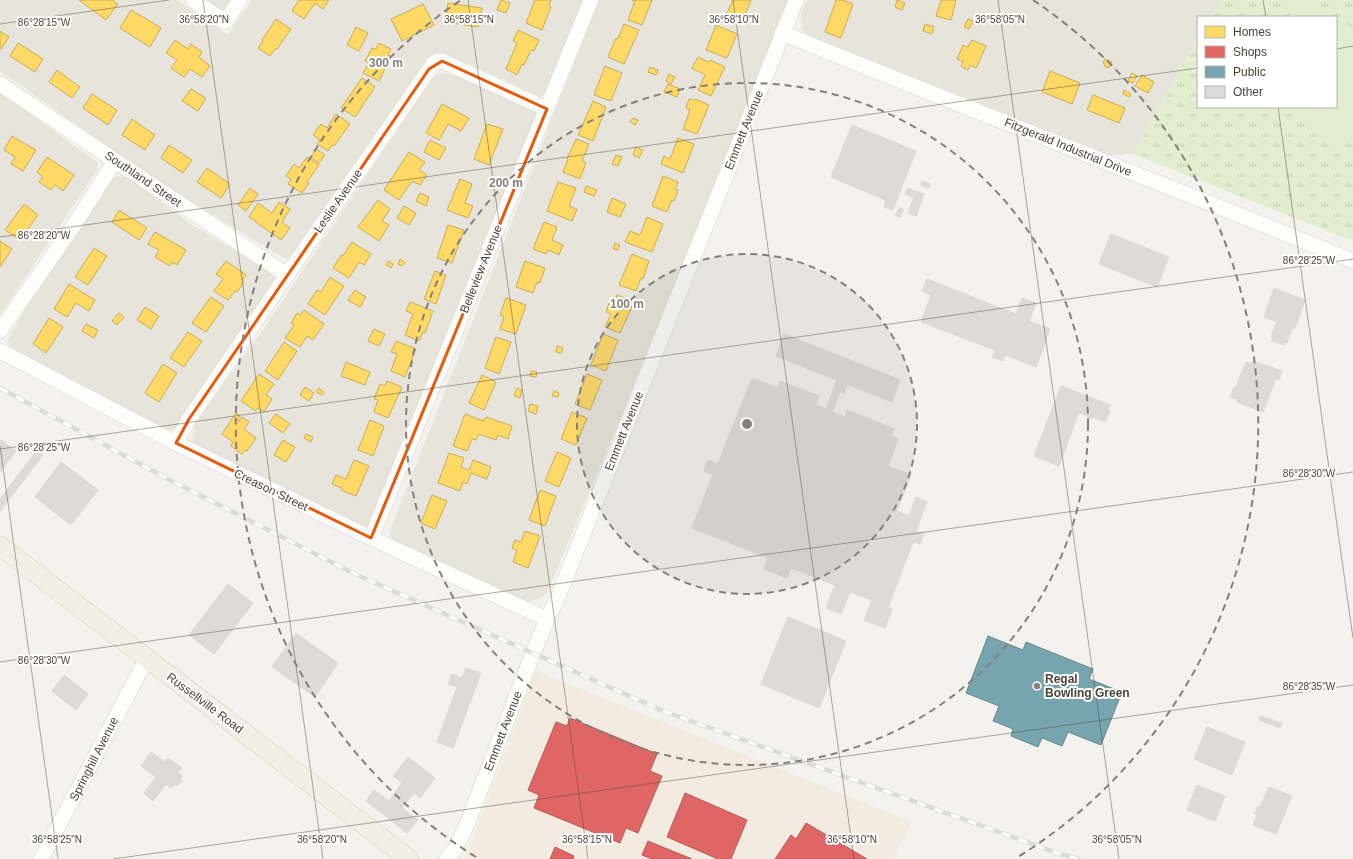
<svg xmlns="http://www.w3.org/2000/svg" width="1353" height="859" font-family="Helvetica,sans-serif">
  <defs>
    <pattern id="grass-tufts" width="24" height="20" patternUnits="userSpaceOnUse"><rect width="24" height="20" fill="#e1eecf"/><path d="M3 7l-1-3M5 7V3M7 7l1-3M15 17l-1-3M17 17v-4M19 17l1-3" fill="none" stroke="#c3cdb2"/></pattern>
  </defs>
  <rect width="100%" height="100%" fill="#f4f2ee"/>
  <g fill="#e7e4dc">
    <polygon points="0,0 177,0 228,35 252,0 586,0 549,93 541,97 470,64 434,53 290,257 285,259 161,183 0,71"/>
    <polygon points="203,0 236,0 229,9 219,10"/>
    <polygon points="599,0 790,0 670,299 547,593 539,599 528,602 396,544 391,538 390,531"/>
    <polygon points="807,0 1220,0 1210,17 1198,17 1198,39 1133,154 1110,155 806,34 801,28 801,14"/>
    <polygon points="440,73 453,75 535,110 539,118 373,526 362,528 198,449 192,442 196,422 260,334 434,76"/>
    <polygon points="0,92 97,162 98,169 0,315"/>
    <polygon points="118,176 127,177 191,224 271,273 276,280 178,426 170,430 162,431 76,385 10,347 7,344 8,340 25,308 109,181"/>
  </g>
  <polygon fill="#f3ebdf" points="536,671 912,822 893,859 465,859"/>
  <polygon fill="url(#grass-tufts)" points="1220,0 1353,0 1353,241 1133,154 1198,39 1198,107 1336,107 1336,17 1210,17"/>
  <g fill="#e1eecf">
    <polygon points="1298,1 1331,17 1289,17"/>
    <path d="M1336 19 1353 28V143C1331 138 1311 126 1298 107H1336Z"/>
  </g>
  <g fill="#ffd966" stroke="#c9ac58">
    <polygon points="79,0 112,0 118,4 106,20"/>
    <polygon points="299,0 329,0 323,9 315,3 304,19 292,11"/>
    <polygon points="501,0 510,3 506,13 497,10"/>
    <polygon points="535,0 551,0 549,6 551,7 542,30 526,23"/>
    <polygon points="632,0 652,0 642,25 628,20 635,1"/>
    <polygon points="733,0 751,0 742,22 726,15"/>
    <polygon points="836,0 843,0 853,4 841,38 825,32"/>
    <polygon points="897,0 905,3 902,10 895,7"/>
    <polygon points="941,0 956,0 951,20 936,16"/>
    <polygon points="448,3 482,8 478,27 445,22"/>
    <polygon points="423,4 434,25 402,41 391,19"/>
    <polygon points="131,10 161,28 150,47 120,28"/>
    <polygon points="276,19 291,29 277,49 275,49 270,56 258,48 263,41 262,40"/>
    <polygon points="968,19 973,21 969,29 964,27"/>
    <polygon points="624,24 639,30 624,64 608,57 616,38 618,39"/>
    <polygon points="925,24 934,27 932,34 923,31"/>
    <polygon points="716,25 737,34 727,58 706,50"/>
    <polygon points="356,27 368,33 359,51 347,45"/>
    <polygon points="518,30 539,40 534,51 531,50 524,65 522,64 517,75 506,69 517,43 513,41"/>
    <polygon points="0,31 9,37 1,49 0,49"/>
    <polygon points="175,40 188,49 191,44 202,52 199,57 210,66 202,77 190,69 184,77 171,68 177,60 166,53"/>
    <polygon points="972,40 986,46 976,68 970,65 968,70 961,66 963,62 957,59 963,45 968,47"/>
    <polygon points="18,43 43,59 35,72 10,56"/>
    <polygon points="379,43 391,49 388,55 391,56 379,81 363,73 369,63 365,61 372,48 376,49"/>
    <polygon points="698,57 708,62 710,60 725,67 711,96 698,90 705,75 692,68"/>
    <polygon points="1105,59 1112,62 1109,68 1104,66 1105,64 1103,63"/>
    <polygon points="605,66 622,73 611,101 594,95"/>
    <polygon points="650,67 658,70 656,75 648,72"/>
    <polygon points="57,70 80,87 72,98 49,82"/>
    <polygon points="1050,71 1080,83 1072,104 1042,92"/>
    <polygon points="1132,73 1137,76 1133,83 1128,81"/>
    <polygon points="669,74 675,77 671,84 666,81"/>
    <polygon points="1142,75 1154,82 1148,93 1135,86"/>
    <polygon points="362,78 375,87 355,117 341,108"/>
    <polygon points="668,84 680,89 677,97 664,92"/>
    <polygon points="191,89 206,98 198,111 182,101"/>
    <polygon points="1124,90 1131,94 1129,97 1123,94"/>
    <polygon points="92,94 117,110 108,125 83,108"/>
    <polygon points="1093,95 1125,108 1119,123 1087,110"/>
    <polygon points="689,99 694,100 695,99 709,105 697,134 683,129 690,110 686,108"/>
    <polygon points="593,101 606,107 593,141 578,135"/>
    <polygon points="442,104 469,118 461,131 448,124 439,140 426,133"/>
    <polygon points="336,114 350,124 334,146 332,145 328,151 317,144 320,140 313,135 321,124 327,128"/>
    <polygon points="633,118 638,120 635,125 630,122"/>
    <polygon points="132,119 155,135 145,150 122,135"/>
    <polygon points="487,124 503,129 489,165 474,159"/>
    <polygon points="12,136 36,150 23,171 11,164 15,157 4,150"/>
    <polygon points="678,138 694,144 683,173 661,164 664,156 670,159"/>
    <polygon points="576,139 589,144 582,161 586,163 580,179 563,172 568,159 567,159"/>
    <polygon points="430,140 446,148 439,160 424,152"/>
    <polygon points="169,145 192,160 183,173 161,158"/>
    <polygon points="636,147 643,150 639,158 633,155"/>
    <polygon points="316,149 325,155 319,163 311,158"/>
    <polygon points="409,152 425,162 419,170 427,175 420,185 412,181 399,200 384,190"/>
    <polygon points="616,155 622,157 618,166 612,164"/>
    <polygon points="47,157 74,175 63,191 55,185 51,190 39,182 43,177 37,172"/>
    <polygon points="307,157 319,165 307,182 309,183 302,193 288,184 291,179 286,176 294,164 299,168"/>
    <polygon points="207,168 230,184 221,198 197,182"/>
    <polygon points="663,176 678,182 675,189 678,190 674,201 672,200 667,212 652,206"/>
    <polygon points="460,179 472,184 465,203 473,206 468,218 447,210"/>
    <polygon points="558,182 576,188 569,206 577,209 572,221 547,211"/>
    <polygon points="586,186 597,190 594,196 584,192"/>
    <polygon points="250,188 258,194 246,211 238,205"/>
    <polygon points="420,193 429,197 426,206 416,201"/>
    <polygon points="612,198 626,204 620,217 607,212"/>
    <polygon points="378,200 390,209 382,221 389,225 379,241 358,227"/>
    <polygon points="279,202 290,209 282,222 290,228 281,240 249,217 258,203 272,213"/>
    <polygon points="24,204 38,215 20,240 5,230"/>
    <polygon points="404,206 416,213 409,225 397,218"/>
    <polygon points="119,210 147,228 139,240 112,222"/>
    <polygon points="647,217 663,224 652,252 625,242 630,231 640,235"/>
    <polygon points="544,222 557,227 552,240 563,245 559,255 548,250 546,254 533,249"/>
    <polygon points="448,225 464,230 452,263 437,258"/>
    <polygon points="155,232 186,250 177,265 172,262 170,266 155,257 159,250 148,244"/>
    <polygon points="0,241 12,249 0,267"/>
    <polygon points="352,242 371,254 364,265 359,262 349,278 333,268 341,255 343,256"/>
    <polygon points="615,243 620,245 618,250 613,249"/>
    <polygon points="94,248 107,256 88,285 75,277"/>
    <polygon points="632,254 649,261 643,279 641,278 636,291 619,285"/>
    <polygon points="400,259 405,262 402,266 398,264"/>
    <polygon points="226,261 246,275 242,280 244,282 237,292 235,291 228,300 214,291 223,279 216,274"/>
    <polygon points="388,261 393,264 391,268 386,265"/>
    <polygon points="525,261 545,268 540,283 537,282 533,293 516,287"/>
    <polygon points="435,271 446,275 436,304 424,299"/>
    <polygon points="330,277 344,286 325,315 308,304 317,290 321,292"/>
    <polygon points="69,284 95,300 89,311 76,303 67,317 54,309"/>
    <polygon points="355,290 366,297 360,307 348,300"/>
    <polygon points="617,295 634,302 620,333 605,327 611,314 606,312 609,303 613,305"/>
    <polygon points="211,297 224,306 206,332 192,323"/>
    <polygon points="506,298 526,305 516,334 500,329 504,317 500,315"/>
    <polygon points="410,302 433,311 425,333 423,332 419,341 405,335 413,314 406,311"/>
    <polygon points="145,307 159,316 151,329 137,320"/>
    <polygon points="304,310 324,324 313,340 307,336 300,347 285,338 294,325 291,323 297,313 300,315"/>
    <polygon points="119,313 124,317 117,325 112,321"/>
    <polygon points="49,318 63,327 46,353 33,344"/>
    <polygon points="86,324 98,330 94,338 82,331"/>
    <polygon points="374,329 385,334 379,346 368,341"/>
    <polygon points="188,332 202,341 184,367 170,358"/>
    <polygon points="603,334 618,340 606,371 591,365"/>
    <polygon points="496,337 511,342 499,374 485,368"/>
    <polygon points="396,341 416,349 405,377 391,371 397,354 391,352"/>
    <polygon points="284,342 297,351 278,380 265,371"/>
    <polygon points="557,346 563,348 561,353 556,352"/>
    <polygon points="346,362 370,372 365,385 341,376"/>
    <polygon points="163,364 177,373 159,402 145,393"/>
    <polygon points="531,371 537,372 536,377 530,376"/>
    <polygon points="259,374 274,384 266,395 272,399 264,412 258,408 256,411 241,401"/>
    <polygon points="587,374 602,380 590,410 575,404"/>
    <polygon points="482,375 496,382 484,410 469,403"/>
    <polygon points="387,381 402,387 388,418 374,412 378,400 374,399 380,384 385,386"/>
    <polygon points="305,387 314,393 309,401 300,395"/>
    <polygon points="319,388 324,392 322,395 316,392"/>
    <polygon points="517,388 522,390 520,398 514,396"/>
    <polygon points="554,391 559,393 558,397 552,396"/>
    <polygon points="530,404 538,406 536,414 528,411"/>
    <polygon points="572,412 587,418 576,445 561,439"/>
    <polygon points="236,413 240,416 237,420 239,421 242,417 249,422 244,429 256,438 247,451 245,450 242,454 231,446 233,442 222,434"/>
    <polygon points="276,414 290,424 283,433 269,423"/>
    <polygon points="465,414 484,421 486,417 512,426 508,439 498,435 496,440 479,434 476,440 472,439 467,451 453,446"/>
    <polygon points="370,420 384,426 373,456 358,450"/>
    <polygon points="306,434 313,437 311,442 304,438"/>
    <polygon points="283,440 295,447 286,462 274,455"/>
    <polygon points="557,452 571,458 559,487 545,481"/>
    <polygon points="449,453 464,458 461,467 469,470 473,460 491,467 487,479 471,473 467,484 463,482 460,491 438,483"/>
    <polygon points="354,460 369,466 356,496 341,490 342,488 332,484 336,475 346,479"/>
    <polygon points="540,490 556,496 545,526 529,520"/>
    <polygon points="432,495 447,501 435,529 421,523"/>
    <polygon points="525,531 540,536 528,568 513,562 517,550 512,548 515,540 521,542"/>
  </g>
  <g fill="#e06666" stroke="#b35c58">
    <polygon points="570,718 657,754 650,771 662,776 638,833 626,828 620,843 534,808 539,795 528,790 556,722 567,726"/>
    <polygon points="685,793 747,820 731,859 718,859 667,837"/>
    <polygon points="806,823 867,859 775,859 791,835 796,839"/>
    <polygon points="648,841 692,859 652,859 642,855"/>
    <polygon points="555,847 574,856 573,859 550,859"/>
  </g>
  <polygon fill="#76a5af" stroke="#69888c" points="988,636 1023,650 1026,642 1093,669 1089,679 1122,692 1101,745 1068,732 1062,746 1042,738 1038,747 1011,736 1013,729 993,721 999,706 966,693"/>
  <g fill="#dedbd6" stroke="#dcd9d4">
    <polygon points="852,125 916,151 895,204 831,177"/>
    <polygon points="922,181 930,184 929,188 921,185"/>
    <polygon points="908,188 915,191 913,197 905,194"/>
    <polygon points="916,191 924,194 916,216 908,213"/>
    <polygon points="886,201 895,204 893,210 884,207"/>
    <polygon points="899,208 904,210 900,217 895,216"/>
    <polygon points="1111,234 1169,257 1157,287 1099,264"/>
    <polygon points="927,279 1016,314 1022,298 1036,303 1029,321 1050,329 1036,367 1005,355 1003,361 992,357 995,350 921,322 931,295 922,291"/>
    <polygon points="1274,288 1305,300 1295,328 1292,328 1287,343 1285,342 1284,345 1272,341 1273,337 1271,337 1277,322 1264,317"/>
    <polygon points="784,334 900,380 892,402 847,384 844,393 840,392 832,412 845,417 847,410 894,429 891,436 898,439 888,466 911,475 897,511 909,516 916,497 927,502 916,531 924,534 920,544 913,542 888,608 892,609 885,628 864,620 872,600 850,592 841,614 826,608 835,585 791,568 787,578 764,569 768,558 692,528 713,475 704,471 708,460 718,464 752,378 778,388 780,381 819,396 816,405 826,409 837,380 776,356"/>
    <polygon points="1246,362 1251,364 1252,362 1256,363 1256,362 1282,371 1279,380 1276,378 1263,412 1237,402 1237,399 1230,397 1234,387 1236,387"/>
    <polygon points="1061,386 1110,405 1108,410 1110,411 1105,422 1093,417 1092,419 1079,412 1059,466 1034,456"/>
    <polygon points="1,440 16,451 0,472 0,441"/>
    <polygon points="37,450 43,455 0,511 0,499"/>
    <polygon points="61,462 98,490 71,525 35,497"/>
    <polygon points="228,584 253,603 214,654 189,635"/>
    <polygon points="788,617 846,641 819,708 761,684"/>
    <polygon points="296,633 338,663 315,697 272,667"/>
    <polygon points="466,668 481,673 453,748 437,742 457,687 448,684 452,674 462,678"/>
    <polygon points="64,675 88,694 76,710 52,691"/>
    <polygon points="1261,716 1282,723 1280,728 1259,720"/>
    <polygon points="1207,727 1245,742 1232,775 1194,759"/>
    <polygon points="151,752 165,762 168,758 182,768 178,772 183,776 180,779 182,780 177,786 174,784 171,788 166,784 153,801 144,793 156,777 141,766"/>
    <polygon points="408,757 435,778 420,798 414,793 402,808 418,820 407,833 366,801 374,790 389,801 402,783 393,776"/>
    <polygon points="1197,785 1225,796 1215,821 1187,810"/>
    <polygon points="1269,787 1292,796 1276,834 1253,825 1257,815 1254,814 1258,806 1260,807"/>
  </g>
  <g fill="none" stroke-linecap="round" stroke-linejoin="round">
    <defs>
      <g id="minor">
        <polyline points="193,0 225,22 240,0"/>
        <path d="M782 33C972 111 1163 183 1353 261"/>
        <polyline points="0,84 287,275"/>
        <polyline points="0,331 74,225 115,161"/>
        <polyline points="0,351 176,443 371,538 547,619"/>
        <polyline points="176,443 189,419 287,275 433,64 438,61 442,61 547,109"/>
        <polyline points="371,538 591,0"/>
        <polyline points="41,859 147,658"/>
        <polyline points="447,859 455,849 466,827 530,661 547,619 558,597 796,0"/>
      </g>
      <polyline id="major" points="0,546 409,859"/>
    </defs>
    <use href="#minor" stroke="#d2d0cb" stroke-width="16"/>
    <use href="#major" stroke="#d6cebb" stroke-width="20"/>
    <use href="#minor" stroke="#fdfdfc" stroke-width="15"/>
    <use href="#major" stroke="#f2efe6" stroke-width="19"/>
    <defs>
      <polyline id="rail" points="0,388 164,477 355,574 663,711 1057,853 1078,859"/>
    </defs>
    <use href="#rail" stroke="#dbdbda" stroke-width="4.5"/>
    <use href="#rail" stroke="#fff" stroke-width="3" stroke-dasharray="9" stroke-linecap="butt"/>
  </g>
  <path fill="none" stroke="#e8590c" stroke-width="3" stroke-linejoin="round" d="M442 61 547 109 371 538 176 443 189 419 429 69Z"/>
  <path fill="none" stroke="#4b4439" stroke-width="1" stroke-opacity="0.45" d="M203 0 323 859M468 0 588 859M733 0 854 859M998 0 1119 859M1263 0 1266 17M0 24 169 0M1336 49 1353 46M1278 107 1353 638M0 237 1198 68M0 446 58 859M0 449 1353 259M0 662 1353 472M113 859 1353 685"/>
  <circle cx="747" cy="424" r="170" fill="#868178" fill-opacity=".12"/>
  <g fill="none" stroke="#868178" stroke-width="2" stroke-dasharray="7 5">
    <circle cx="747" cy="424" r="170"/>
    <circle cx="747" cy="424" r="341"/>
    <path d="M476 857A511 511 0 0 1 461 0M1033 0A511 511 0 0 1 1018 857"/>
  </g>
  <circle fill="#868178" stroke="#fff" stroke-width="1.5" cx="1037" cy="686" r="4"/>
  <g text-anchor="middle" dominant-baseline="central" stroke-width="4" stroke-linejoin="round" paint-order="stroke">
    <g font-size="12" fill="#4b4439" stroke="#fff">
      <text transform="translate(744 130) rotate(-68)">Emmett Avenue</text>
      <text transform="translate(1068 147) rotate(22)">Fitzgerald Industrial Drive</text>
      <text transform="translate(143 179) rotate(34)">Southland Street</text>
      <text transform="translate(338 201) rotate(-55)">Leslie Avenue</text>
      <text transform="translate(481 269) rotate(-68)">Belleview Avenue</text>
      <text transform="translate(624 431) rotate(-68)">Emmett Avenue</text>
      <text transform="translate(271 490) rotate(26)">Creason Street</text>
      <text transform="translate(205 703) rotate(37)">Russellville Road</text>
      <text transform="translate(503 731) rotate(-69)">Emmett Avenue</text>
      <text transform="translate(94 759) rotate(-63)">Springhill Avenue</text>
    </g>
    <g font-size="12" font-weight="bold" fill="#4b4439" stroke="#fff" text-anchor="start">
      <text x="1045" y="679">Regal<tspan x="1045" dy="14">Bowling Green</tspan></text>
    </g>
  </g>
  <g font-size="10" text-anchor="middle" fill="#4b4439" stroke="#fff" stroke-width="4" stroke-linejoin="round" paint-order="stroke">
    <text x="204" y="23">36°58'20"N</text>
    <text x="469" y="23">36°58'15"N</text>
    <text x="734" y="23">36°58'10"N</text>
    <text x="1000" y="23">36°58'05"N</text>
    <text x="44" y="26">86°28'15"W</text>
    <text x="44" y="239">86°28'20"W</text>
    <text x="1309" y="264">86°28'25"W</text>
    <text x="44" y="451">86°28'25"W</text>
    <text x="1309" y="477">86°28'30"W</text>
    <text x="44" y="664">86°28'30"W</text>
    <text x="1309" y="690">86°28'35"W</text>
    <text x="57" y="843">36°58'25"N</text>
    <text x="322" y="843">36°58'20"N</text>
    <text x="587" y="843">36°58'15"N</text>
    <text x="852" y="843">36°58'10"N</text>
    <text x="1117" y="843">36°58'05"N</text>
  </g>
  <circle cx="747" cy="424" r="6" fill="#868178" stroke="#fff" stroke-width="2"/>
  <g font-size="12" text-anchor="middle" font-weight="bold" fill="#868178" stroke="#fff" stroke-width="4" stroke-linejoin="round" paint-order="stroke">
    <text x="386" y="67">300 m</text>
    <text x="506" y="187">200 m</text>
    <text x="627" y="308">100 m</text>
  </g>
  <rect x="1197" y="16" width="140" height="92" fill="#ffffff" stroke="#b7b4b0"/>
  <rect x="1205" y="26" width="20" height="12" fill="#ffd966" stroke="#b7b4b0"/>
  <text x="1233" y="36" font-size="12" fill="#4b4439">Homes</text>
  <rect x="1205" y="46" width="20" height="12" fill="#e06666" stroke="#b7b4b0"/>
  <text x="1233" y="56" font-size="12" fill="#4b4439">Shops</text>
  <rect x="1205" y="66" width="20" height="12" fill="#76a5af" stroke="#b7b4b0"/>
  <text x="1233" y="76" font-size="12" fill="#4b4439">Public</text>
  <rect x="1205" y="86" width="20" height="12" fill="#dedbd6" stroke="#b7b4b0"/>
  <text x="1233" y="96" font-size="12" fill="#4b4439">Other</text>
</svg>
